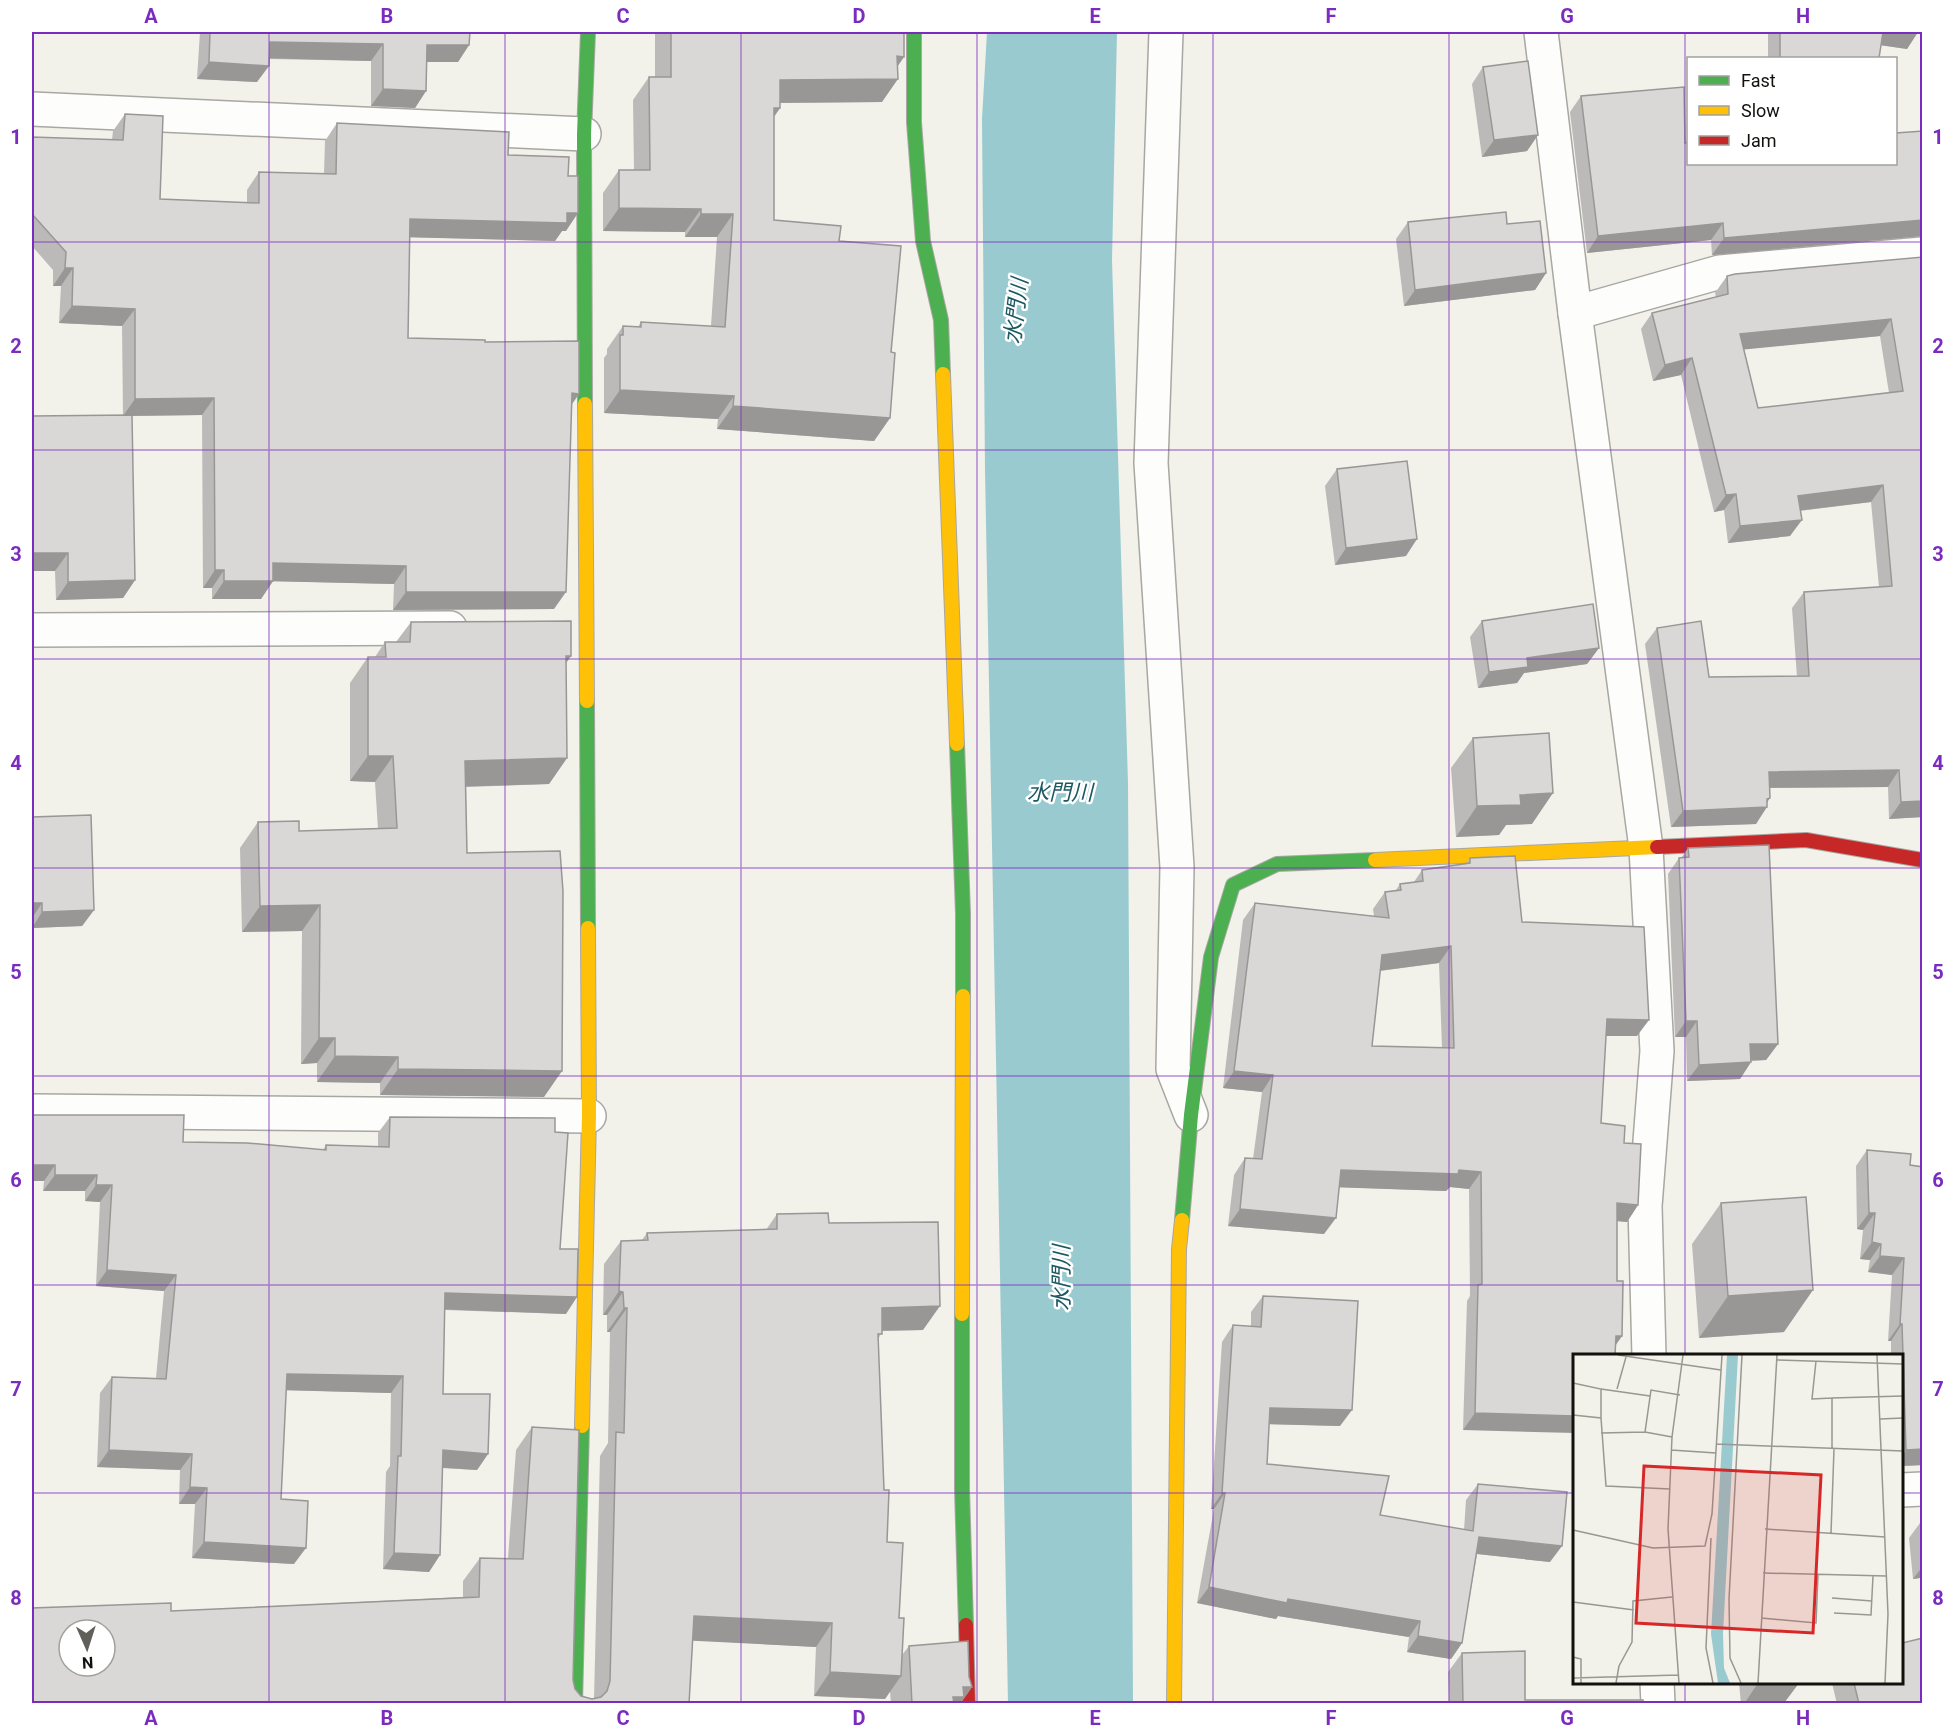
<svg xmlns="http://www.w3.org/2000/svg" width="1954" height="1735" font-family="Roboto,'Noto Sans JP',sans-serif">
  <rect width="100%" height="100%" fill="#f2f1ea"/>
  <polygon fill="#98cad0" points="987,32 1117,32 1112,260 1128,783 1133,1703 1008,1703 985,469 982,119"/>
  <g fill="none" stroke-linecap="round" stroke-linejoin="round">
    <defs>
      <g id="street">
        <polyline points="1166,32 1151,463 1177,867 1173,1069 1191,1115"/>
        <polyline points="1541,32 1575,313 1646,848 1657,1051 1645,1206 1649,1356"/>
        <polyline points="32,109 584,134"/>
        <polyline points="1575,313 1720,272 1922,254"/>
        <polyline points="32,630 450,628"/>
        <polyline points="32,1111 589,1116"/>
        <polyline points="1902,1490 1922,1489"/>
        <polyline points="1657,1682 1658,1704"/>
      </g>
      <g id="fast">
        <polyline points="914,32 914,122 923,241 941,320 943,374"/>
        <polyline points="585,404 584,134 588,32"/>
        <polyline points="587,701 588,928"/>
        <polyline points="957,744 963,914 963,996"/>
        <polyline points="1182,1220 1191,1115 1211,957 1233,885 1277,864 1375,860"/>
        <polyline points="962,1314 962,1489 966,1625"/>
        <polyline points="575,1704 582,1426"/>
      </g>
      <g id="slow">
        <polyline points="943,374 957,744"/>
        <polyline points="585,404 587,701"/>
        <polyline points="1375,860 1657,847"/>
        <polyline points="962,1314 963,996"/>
        <polyline points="582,1426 589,1116 588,928"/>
        <polyline points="1174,1704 1179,1249 1182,1220"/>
      </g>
      <g id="jam">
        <polyline points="1657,847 1806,840 1922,860"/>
        <polyline points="966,1625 968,1704"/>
      </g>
    </defs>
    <use href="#street" stroke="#a8a7a2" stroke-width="36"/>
    <use href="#fast" stroke="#a8a7a2" stroke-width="16"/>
    <use href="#slow" stroke="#a8a7a2" stroke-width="16"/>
    <use href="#jam" stroke="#a8a7a2" stroke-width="16"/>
    <use href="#street" stroke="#fdfdfc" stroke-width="33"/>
    <use href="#fast" stroke="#4caf50" stroke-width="14"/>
    <use href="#slow" stroke="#ffc107" stroke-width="14"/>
    <use href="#jam" stroke="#c62828" stroke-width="14"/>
  </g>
  <g fill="#bbbab9" fill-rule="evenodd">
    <polygon points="200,32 470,32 469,45 458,62 426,62 426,91 415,108 371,106 371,61 269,59 257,82 197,79"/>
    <polygon points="655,32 904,32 897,67 882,102 780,103 780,108 774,117 774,220 839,241 891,352 890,418 874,441 717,429 718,419 604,413 604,358 607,354 607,349 623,326 638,327 641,322 711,326 717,237 685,237 685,232 603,231 603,193 619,170 634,170 633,100 649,77 655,77"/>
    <polygon points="1768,32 1918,32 1907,49 1881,45 1879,58 1768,58"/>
    <polygon points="1483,67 1538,135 1527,151 1482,157 1472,84"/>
    <polygon points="1581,96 1685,143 1689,164 1923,131 1923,236 1712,255 1711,240 1587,253 1570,112"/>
    <polygon points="125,114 160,199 247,203 247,190 259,172 324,174 325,141 337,123 508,155 566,231 562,231 555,241 409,237 408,338 485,342 579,394 571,405 554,609 393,610 394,584 273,581 261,599 212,599 212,588 203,588 202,415 132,416 135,580 123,598 56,600 55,571 123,415 122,326 59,323 61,286 53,286 53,270 32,246 32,137 112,140 113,131"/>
    <polygon points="1408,222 1507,224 1546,273 1535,290 1404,306 1396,239"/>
    <path d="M1923 257V817L1889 819 1888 787 1770 788 1767 803 1756 824 1671 827 1645 644 1657 628 1709 677H1797L1792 608 1804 592 1879 587 1871 502 1800 511 1790 536 1728 543 1724 510 1714 512 1681 375 1653 381 1641 329 1652 313 1716 297 1715 293 1727 276ZM1880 336 1889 393 1758 408 1744 349Z"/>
    <polygon points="1337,469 1406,556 1335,565 1325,486"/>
    <polygon points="1482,621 1599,648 1587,664 1524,673 1517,683 1478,688 1470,637"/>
    <polygon points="411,622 566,663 567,758 549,784 466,787 467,853 544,1097 380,1095 380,1083 317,1082 317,1063 301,1064 302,931 242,932 240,848 258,822 299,831 378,829 375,782 350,781 350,683 368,657 375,657 385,642 396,642"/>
    <polygon points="1473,738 1532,824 1506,825 1499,835 1456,837 1451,768"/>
    <polygon points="32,817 94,910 82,926 32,928"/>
    <polygon points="1688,848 1778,1044 1766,1060 1751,1061 1751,1062 1740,1079 1687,1081 1686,1037 1675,1037 1668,874 1679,858 1682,857"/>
    <path d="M1470 858 1522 922 1637 1036H1606L1601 1123 1624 1143 1638 1205 1627 1222 1617 1221V1281L1622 1336 1615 1346 1463 1430 1467 1301 1470 1296 1469 1189 1450 1187 1446 1191 1339 1187 1324 1234 1228 1226 1234 1175 1245 1158 1253 1159 1262 1092 1223 1088 1243 920 1255 903 1374 916 1373 909 1385 892 1396 890 1400 884 1414 882 1422 870 1466 864ZM1439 963 1442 1048 1372 1046 1380 971Z"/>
    <polygon points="32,1115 183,1142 323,1150 326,1145 378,1147 378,1133 390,1117 560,1249 566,1314 445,1310 443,1394 488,1454 477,1470 442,1468 440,1555 429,1572 383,1569 386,1472 390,1466 391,1393 286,1390 281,1499 294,1564 192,1558 195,1504 179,1504 180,1470 97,1467 100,1393 112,1377 156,1378 164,1291 96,1286 100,1202 85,1201 85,1191 43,1191 44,1181"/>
    <polygon points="1867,1150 1910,1165 1923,1465 1902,1466 1902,1356 1891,1356 1891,1341 1888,1341 1892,1275 1868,1272 1870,1260 1860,1259 1863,1230 1857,1229 1856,1166"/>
    <polygon points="1721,1203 1784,1332 1699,1338 1692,1244"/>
    <polygon points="777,1214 829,1223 923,1330 882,1331 878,1340 884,1490 887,1542 899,1618 902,1655 909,1646 969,1677 972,1687 960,1704 891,1704 890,1691 885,1699 814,1696 816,1647 693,1640 689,1704 32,1704 171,1611 463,1597 463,1581 480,1558 508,1558 516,1450 532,1427 573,1680 575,1689 581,1696 592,1699 594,1699 600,1456 608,1443 610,1332 607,1332 607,1315 603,1315 604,1264 621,1241 642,1240 647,1233 766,1230"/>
    <polygon points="1263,1296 1340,1426 1269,1424 1267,1464 1380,1515 1464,1530 1466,1500 1478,1484 1550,1562 1477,1554 1462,1643 1451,1659 1407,1652 1409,1637 1278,1616 1276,1619 1197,1603 1214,1509 1211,1509 1222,1342 1233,1325 1251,1327 1251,1312"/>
    <polygon points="1923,1519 1923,1601 1920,1578 1913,1579 1909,1538"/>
    <polygon points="1462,1653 1525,1700 1643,1704 1449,1704 1448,1672"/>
    <polygon points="1739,1683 1799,1683 1784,1703 1780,1704 1741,1704"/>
    <polygon points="1832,1683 1902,1683 1923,1704 1837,1704"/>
  </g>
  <g fill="#999796">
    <polygon points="1880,32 1918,32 1907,49 1872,44"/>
    <polygon points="270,42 383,44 371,61 259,58"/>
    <polygon points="427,45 469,45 458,62 415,62"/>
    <polygon points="897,56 904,57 889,79 898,79 882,102 764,103 780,80"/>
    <polygon points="209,62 269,66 257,82 197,79"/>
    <polygon points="383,89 426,91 415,108 371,106"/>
    <polygon points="774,108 780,108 764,131"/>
    <polygon points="1538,135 1527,151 1482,157 1494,140"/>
    <polygon points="619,208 701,209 685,232 603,231"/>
    <polygon points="567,213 578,213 566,231 562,231 555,241 397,237 410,219"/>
    <polygon points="701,214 733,214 717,237 685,237"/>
    <polygon points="1923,220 1923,236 1712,255 1724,238"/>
    <polygon points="1723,223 1711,240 1587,253 1598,236"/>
    <polygon points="65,268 73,268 61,286 53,286"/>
    <polygon points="1546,273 1535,290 1404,306 1415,290"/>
    <polygon points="72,306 135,309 122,326 59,323"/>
    <polygon points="1891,319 1880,336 1729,351 1740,334"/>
    <polygon points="1692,358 1681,375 1653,381 1665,365"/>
    <polygon points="620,390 734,396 718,419 604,413"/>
    <polygon points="572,393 579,394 567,411"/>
    <polygon points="214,398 202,415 123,416 135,399"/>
    <polygon points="733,406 890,418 874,441 717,429"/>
    <polygon points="1883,485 1871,502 1787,512 1798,496"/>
    <polygon points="1736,494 1724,510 1714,512 1726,495"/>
    <polygon points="1802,520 1790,536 1728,543 1740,526"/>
    <polygon points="1417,539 1406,556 1335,565 1346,548"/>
    <polygon points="32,553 68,553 55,571 32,571"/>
    <polygon points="273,563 406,566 394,584 261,581"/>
    <polygon points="215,570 224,570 212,588 203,588"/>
    <polygon points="135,580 123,598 56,600 68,582"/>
    <polygon points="224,581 273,581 261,599 212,599"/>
    <polygon points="406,592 566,592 554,609 393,610"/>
    <polygon points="1599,648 1587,664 1524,673 1517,683 1478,688 1489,672 1527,658"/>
    <polygon points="566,656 571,656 553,682"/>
    <polygon points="368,756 393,756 375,782 350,781"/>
    <polygon points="567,758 549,784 447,787 465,761"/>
    <polygon points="1899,770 1888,787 1757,788 1769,772"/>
    <polygon points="1553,793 1532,824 1506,825 1499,835 1456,837 1477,806 1520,795"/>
    <polygon points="1770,798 1764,807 1767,807 1756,824 1671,827 1683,811"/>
    <polygon points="1923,801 1923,817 1889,819 1901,802"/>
    <polygon points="32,903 42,903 32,918"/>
    <polygon points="320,905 302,931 242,932 260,906"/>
    <polygon points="94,910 82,926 32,928 42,912"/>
    <polygon points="1451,946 1439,963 1370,972 1382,955"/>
    <polygon points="1607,1019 1649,1020 1637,1036 1595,1036"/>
    <polygon points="1686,1021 1697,1021 1686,1037 1675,1037"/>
    <polygon points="319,1038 335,1038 317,1063 301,1064"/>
    <polygon points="1750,1044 1778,1044 1766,1060 1739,1061"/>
    <polygon points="335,1056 398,1057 380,1083 317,1082"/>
    <polygon points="1751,1062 1740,1079 1687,1081 1699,1065"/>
    <polygon points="398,1069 562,1071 544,1097 380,1095"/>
    <polygon points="1234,1071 1273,1075 1262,1092 1223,1088"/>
    <polygon points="32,1165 55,1165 44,1181 32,1181"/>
    <polygon points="1341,1170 1459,1170 1481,1172 1469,1189 1450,1187 1446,1191 1329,1187"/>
    <polygon points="55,1175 97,1175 85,1191 43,1191"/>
    <polygon points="96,1185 112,1185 100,1202 85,1201"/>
    <polygon points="1617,1203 1638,1205 1627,1222 1605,1220"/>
    <polygon points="1240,1209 1336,1218 1324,1234 1228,1226"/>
    <polygon points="1869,1213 1875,1213 1863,1230 1857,1229"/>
    <polygon points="1872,1242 1881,1244 1870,1260 1860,1259"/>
    <polygon points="1880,1256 1904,1258 1892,1275 1868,1272"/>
    <polygon points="107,1270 176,1275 164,1291 96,1286"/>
    <polygon points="1813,1290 1784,1332 1699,1338 1728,1296"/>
    <polygon points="619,1291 623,1292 607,1315 603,1315"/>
    <polygon points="445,1293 577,1297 566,1314 434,1309"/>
    <polygon points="940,1306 923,1330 866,1331 882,1308"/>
    <polygon points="624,1308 627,1308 610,1332 607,1332"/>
    <polygon points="1900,1324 1902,1324 1891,1341 1888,1341"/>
    <polygon points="1616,1336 1622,1336 1610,1353"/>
    <polygon points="287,1374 403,1376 391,1393 276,1390"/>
    <polygon points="1270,1408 1352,1410 1340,1426 1259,1424"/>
    <polygon points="1475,1413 1575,1416 1575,1433 1463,1430"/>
    <polygon points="1923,1449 1923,1465 1902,1466 1902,1457 1906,1450"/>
    <polygon points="109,1450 192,1454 180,1470 97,1467"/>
    <polygon points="443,1450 488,1454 477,1470 431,1467"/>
    <polygon points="190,1487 207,1488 195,1504 179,1504"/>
    <polygon points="1222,1493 1225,1493 1214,1509 1211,1509"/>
    <polygon points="1479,1537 1562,1546 1550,1562 1468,1553"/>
    <polygon points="204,1542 306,1548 294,1564 192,1558"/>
    <polygon points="394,1553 440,1555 429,1572 383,1569"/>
    <polygon points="1923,1566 1923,1576 1920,1578 1913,1579"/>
    <polygon points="1209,1587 1288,1599 1420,1621 1409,1637 1278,1616 1276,1619 1197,1603"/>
    <polygon points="694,1616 832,1623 816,1647 678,1640"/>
    <polygon points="1418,1636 1462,1643 1451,1659 1407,1652"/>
    <polygon points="830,1672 901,1676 885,1699 814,1696"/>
    <polygon points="1758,1683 1799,1683 1784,1703 1744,1704"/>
    <polygon points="963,1687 972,1687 960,1704 949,1704 953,1697"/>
  </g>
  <g fill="#dad8d7" stroke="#999796" stroke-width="1.5" fill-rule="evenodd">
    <polygon points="210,32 470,32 469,45 427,45 426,91 383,89 383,44 270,42 269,66 209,62"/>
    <polygon points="671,32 904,32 904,57 897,56 898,79 780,80 780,108 774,108 774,220 841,226 839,241 901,246 891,352 895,353 890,418 733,406 734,396 620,390 620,335 623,335 623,326 641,327 641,322 725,327 733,214 701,214 701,209 619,208 619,170 650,170 649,77 671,77"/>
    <polygon points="1780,32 1883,32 1879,58 1780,58"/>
    <polygon points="1528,61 1538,135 1494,140 1483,67"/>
    <polygon points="1684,87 1685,143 1689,142 1689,164 1896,164 1896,133 1923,131 1923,220 1724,238 1723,223 1598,236 1581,96"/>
    <polygon points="125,114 163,116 160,199 259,203 259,172 336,174 337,123 509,132 508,155 569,157 568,176 578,176 578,213 567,213 567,223 410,219 408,338 485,340 485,342 579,341 579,394 572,393 566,592 406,592 406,566 273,563 273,581 224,581 224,570 215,570 214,398 135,399 135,309 72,306 73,268 65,268 66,252 32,214 32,137 123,140"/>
    <polygon points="1506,212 1507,224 1540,221 1546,273 1415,290 1408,222"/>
    <path d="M1923 257V801L1901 802 1899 770 1769 772 1770 798 1767 799V807L1683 811 1657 628 1701 621 1709 677 1809 676 1804 592 1892 586 1883 485 1798 496 1802 520 1740 526 1736 494 1726 495 1692 358 1665 365 1652 313 1728 294 1727 276 1735 274ZM1891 319 1903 391 1758 408 1740 334Z"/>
    <polygon points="132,415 135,580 68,582 68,553 32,553 32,416"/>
    <polygon points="1407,461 1417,539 1346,548 1337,469"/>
    <polygon points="1593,604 1599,648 1527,658 1528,667 1489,672 1482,621"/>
    <polygon points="571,621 571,656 566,656 567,758 465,761 467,853 560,851 563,891 562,1071 398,1069 398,1057 335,1056 335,1038 319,1038 320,905 260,906 258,822 299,821 299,831 397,828 393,756 368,756 368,657 386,657 385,642 410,642 411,622"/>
    <polygon points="1549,733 1553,793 1520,795 1521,805 1477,806 1473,738"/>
    <polygon points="91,815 94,910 42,912 42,903 32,903 32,817"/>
    <polygon points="1769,845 1778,1044 1750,1044 1751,1062 1699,1065 1697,1021 1686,1021 1679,858 1689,857 1688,848"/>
    <path d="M1515 856 1522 922 1644 927 1649 1020 1607 1019 1601 1123 1625 1126 1624 1143 1641 1144 1638 1205 1617 1203V1281H1623L1622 1336H1616L1615 1356H1575V1416L1475 1413 1478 1285 1482 1284 1481 1172 1459 1170 1458 1174 1341 1170 1336 1218 1240 1209 1245 1158 1262 1159 1273 1075 1234 1071 1255 903 1389 918 1385 892 1401 890 1400 884 1423 881 1422 870 1470 863V858ZM1451 946 1454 1048 1372 1046 1382 955Z"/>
    <polygon points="32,1115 184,1115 183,1142 247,1143 326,1150 326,1145 389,1147 390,1117 555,1118 555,1132 568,1133 560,1249 578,1249 577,1297 445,1293 443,1394 490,1394 488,1454 443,1450 440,1555 394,1553 398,1456 401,1456 403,1376 287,1374 281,1499 308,1501 306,1548 204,1542 207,1488 190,1487 192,1454 109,1450 112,1377 166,1379 176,1275 107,1270 112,1185 96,1185 97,1175 55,1175 55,1165 32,1165"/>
    <polygon points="1867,1150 1911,1154 1910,1165 1923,1167 1923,1449 1906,1450 1902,1324 1900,1324 1904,1258 1880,1256 1881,1244 1872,1242 1875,1213 1869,1213"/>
    <polygon points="1806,1197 1813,1290 1728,1296 1721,1203"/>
    <path d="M828 1213 829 1223 938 1222 940 1306 882 1308V1334H878L884 1490H889L887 1542 903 1543 899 1618H904L901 1676 830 1672 832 1623 694 1616 689 1704H32V1608L171 1603V1611L479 1597 480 1558 523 1559 532 1427 579 1430 573 1680 575 1689 581 1696 592 1699 601 1697 607 1691 610 1681 616 1432 624 1433 627 1308H624L623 1292 619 1291 621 1241 648 1240 647 1233 777 1229V1214ZM69 1630H105V1666H69Z"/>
    <polygon points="1263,1296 1358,1301 1352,1410 1270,1408 1267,1464 1389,1476 1380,1515 1473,1531 1478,1484 1567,1492 1562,1546 1479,1537 1462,1643 1418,1636 1420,1621 1288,1599 1287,1603 1209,1587 1225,1493 1222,1493 1233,1325 1261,1327"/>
    <polygon points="1923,1638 1923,1704 1859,1704 1854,1683 1902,1683 1902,1643"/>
    <polygon points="968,1641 969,1677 972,1687 963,1687 964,1697 953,1697 954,1704 912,1704 909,1646"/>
    <polygon points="1525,1651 1525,1700 1643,1700 1643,1704 1463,1704 1462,1653"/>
  </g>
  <path fill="none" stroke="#7b2cbf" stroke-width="1.5" stroke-opacity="0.55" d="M269 32V1704M505 32V1704M741 32V1704M977 32V1704M1213 32V1704M1449 32V1704M1685 32V1356M32 242H1922M32 450H1922M32 659H1922M32 868H1922M32 1076H1922M32 1285H1922M32 1493H1574M1902 1493H1922M1685 1682V1704"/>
  <g text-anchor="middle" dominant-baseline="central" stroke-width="5" stroke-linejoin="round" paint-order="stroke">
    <g font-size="22" font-style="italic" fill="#1d5962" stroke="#fff">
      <text transform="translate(1016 311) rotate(-83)">水門川</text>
      <text x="1060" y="792">水門川</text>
      <text transform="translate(1061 1278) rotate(-90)">水門川</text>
    </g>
  </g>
  <g transform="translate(1573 1354)">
    <rect width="330" height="330" fill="#f2f1ea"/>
    <path d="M154 1H165L150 280 151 314 157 329H145L138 280Z" fill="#98cad0"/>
    <path fill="none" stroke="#989792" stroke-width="1.5" d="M45 1 148 16M304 1 315 260 312 329M204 6 330 10M243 7 239 45 259 44M0 29 28 35V64M28 35 77 42M44 35 53 3M0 61 28 64 33 132 97 135M307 65 330 64M72 78 78 36 107 41M28 79 72 78 99 83M143 90 330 97M259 94V44L330 42M98 96 143 99M192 175 312 183M0 176 80 194 132 192 139 160 149 1M258 179 261 95M138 184 133 294 140 329M190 219 313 222M259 244 299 247M0 248 61 256M261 259 298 261 300 222M188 264 243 269 245 221M0 303 8 305V329M0 324 105 321M43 329 46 312 59 288 60 247 99 243M106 329 95 175 99 83 110 1M168 329 157 304 156 245 169 1M185 329 204 1"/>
    <path fill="#d62828" fill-opacity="0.15" stroke="#d62828" stroke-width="3" d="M71 112 248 121 240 279 63 269Z"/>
    <rect width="330" height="330" fill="none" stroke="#12110d" stroke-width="3"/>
  </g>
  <rect width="1954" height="1735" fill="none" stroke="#ffffff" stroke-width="66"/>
  <rect x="1687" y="57" width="210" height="108" fill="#ffffff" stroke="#a0a09e" stroke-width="1.5"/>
  <rect x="1699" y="76" width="30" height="9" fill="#4caf50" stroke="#a0a09e" stroke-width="1.5"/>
  <text x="1741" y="87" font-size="18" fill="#12110d">Fast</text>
  <rect x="1699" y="106" width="30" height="9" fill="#ffc107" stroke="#a0a09e" stroke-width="1.5"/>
  <text x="1741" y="117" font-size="18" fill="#12110d">Slow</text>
  <rect x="1699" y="136" width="30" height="9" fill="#c62828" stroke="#a0a09e" stroke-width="1.5"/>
  <text x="1741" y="147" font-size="18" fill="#12110d">Jam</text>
  <g transform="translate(87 1648) rotate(177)"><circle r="28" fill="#ffffff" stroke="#a0a09e" stroke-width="1.5"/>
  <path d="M0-4.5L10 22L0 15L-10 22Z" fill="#605f5a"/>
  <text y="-9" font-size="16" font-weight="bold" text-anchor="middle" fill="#12110d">N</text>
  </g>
  <rect x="33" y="33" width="1888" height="1669" fill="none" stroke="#7b2cbf" stroke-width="2"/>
  <g font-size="20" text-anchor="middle" font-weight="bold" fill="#7b2cbf">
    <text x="151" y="23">A</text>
    <text x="387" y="23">B</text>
    <text x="623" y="23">C</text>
    <text x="859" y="23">D</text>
    <text x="1095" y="23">E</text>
    <text x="1331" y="23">F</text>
    <text x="1567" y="23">G</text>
    <text x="1803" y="23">H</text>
    <text x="16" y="144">1</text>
    <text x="1938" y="144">1</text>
    <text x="16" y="353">2</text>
    <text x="1938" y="353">2</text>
    <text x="16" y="561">3</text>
    <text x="1938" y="561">3</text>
    <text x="16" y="770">4</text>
    <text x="1938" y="770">4</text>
    <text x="16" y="979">5</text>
    <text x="1938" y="979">5</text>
    <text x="16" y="1187">6</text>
    <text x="1938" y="1187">6</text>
    <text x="16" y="1396">7</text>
    <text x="1938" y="1396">7</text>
    <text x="16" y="1605">8</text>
    <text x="1938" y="1605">8</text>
    <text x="151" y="1725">A</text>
    <text x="387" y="1725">B</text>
    <text x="623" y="1725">C</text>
    <text x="859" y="1725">D</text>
    <text x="1095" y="1725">E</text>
    <text x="1331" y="1725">F</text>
    <text x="1567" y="1725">G</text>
    <text x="1803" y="1725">H</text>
  </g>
</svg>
